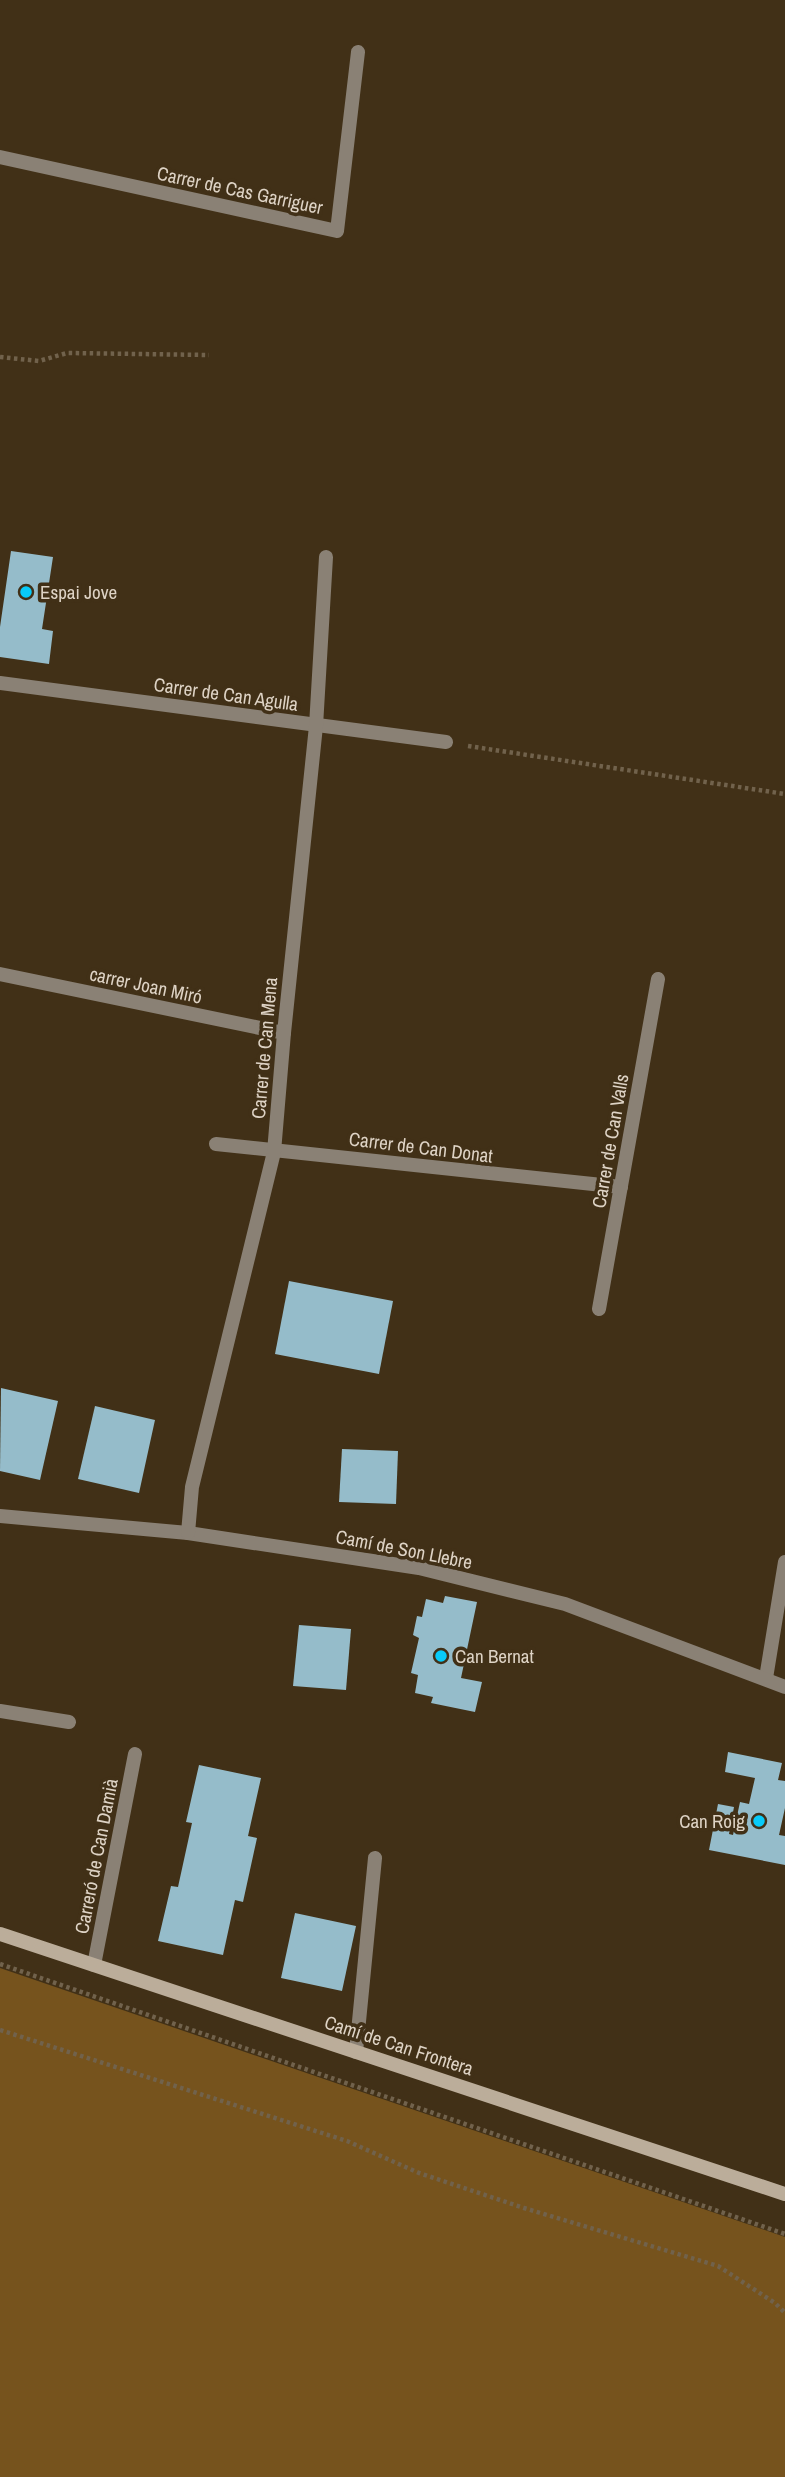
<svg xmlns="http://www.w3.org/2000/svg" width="785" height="2477" font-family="'Archivo Narrow',sans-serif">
  <rect width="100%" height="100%" fill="#413017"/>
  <polygon fill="#76531d" points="0,1968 785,2237 785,2477 0,2477"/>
  <g fill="#95bcca">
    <polygon points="11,551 53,557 42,629 53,631 49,664 0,657 0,627"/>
    <polygon points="289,1281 393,1301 379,1374 275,1354"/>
    <polygon points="1,1388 58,1401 40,1480 0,1471"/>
    <polygon points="95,1406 155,1420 139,1493 78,1479"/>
    <polygon points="342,1449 398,1451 396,1504 339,1502"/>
    <polygon points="445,1596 477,1602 461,1678 482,1682 475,1712 431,1703 433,1697 415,1693 418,1675 411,1673 419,1638 413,1635 417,1616 422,1617 426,1599 443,1603"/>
    <polygon points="299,1625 351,1629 346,1690 293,1686"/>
    <polygon points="728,1752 782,1763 778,1780 785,1781 785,1808 779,1835 785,1836 785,1865 709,1850 718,1804 734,1807 729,1834 733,1835 740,1802 749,1804 755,1778 725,1772"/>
    <polygon points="199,1765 261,1778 248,1836 257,1838 243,1902 235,1900 223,1955 158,1941 171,1886 178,1887 192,1823 186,1822"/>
    <polygon points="295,1913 356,1926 342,1991 281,1978"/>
  </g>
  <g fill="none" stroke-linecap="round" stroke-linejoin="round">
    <g stroke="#71624c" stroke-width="4.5" stroke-dasharray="3.5 3.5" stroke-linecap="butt">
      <polyline points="0,357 39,361 67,353 209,355"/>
      <polyline points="468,746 785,794"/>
      <polyline points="0,1964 785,2234"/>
      <polyline points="0,2030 347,2141 419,2173 524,2208 718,2266 775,2303 785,2313"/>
    </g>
    <g stroke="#8a8175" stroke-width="14">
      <polyline points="766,1678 785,1562"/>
      <polyline points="0,1711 69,1722"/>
      <polyline points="356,2052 375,1858"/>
    </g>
    <g stroke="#8a8175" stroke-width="14">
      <polyline points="0,157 337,231 358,52"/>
      <polyline points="0,683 446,742"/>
      <polyline points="0,974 284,1033"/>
      <polyline points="216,1144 621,1187"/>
      <polyline points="599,1309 658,979"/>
      <polyline points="0,1516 188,1533 419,1568 565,1604 785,1687"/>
      <polyline points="188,1533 192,1487 274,1152 284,1033 316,726 326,557"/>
      <polyline points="94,1965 135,1754"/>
    </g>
    <polyline stroke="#bbad9a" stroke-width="14" points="0,1934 785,2194"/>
  </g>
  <g fill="#08cbf9" stroke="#413017" stroke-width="2.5">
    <circle cx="26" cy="592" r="7"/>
    <circle cx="441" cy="1656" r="7"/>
    <circle cx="759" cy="1821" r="7"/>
  </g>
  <g text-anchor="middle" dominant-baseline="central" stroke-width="7" stroke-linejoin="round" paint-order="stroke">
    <g font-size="19" fill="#ded3c5" stroke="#413017">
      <text transform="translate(240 190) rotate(12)">Carrer de Cas Garriguer</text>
      <text transform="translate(226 694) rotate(8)">Carrer de Can Agulla</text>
      <text transform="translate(146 985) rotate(12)">carrer Joan Miró</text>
      <text transform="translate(264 1048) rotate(-85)">Carrer de Can Mena</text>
      <text transform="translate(610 1141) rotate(-80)">Carrer de Can Valls</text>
      <text transform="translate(421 1147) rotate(7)">Carrer de Can Donat</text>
      <text transform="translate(404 1549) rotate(11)">Camí de Son Llebre</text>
      <text transform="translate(96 1856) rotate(-79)">Carreró de Can Damià</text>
      <text transform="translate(399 2045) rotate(18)">Camí de Can Frontera</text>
    </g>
    <g font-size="19" fill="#ded3c5" stroke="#413017" text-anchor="start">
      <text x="40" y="592">Espai Jove</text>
      <text x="455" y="1656">Can Bernat</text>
      <text x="745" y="1821" text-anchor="end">Can Roig</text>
    </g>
  </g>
</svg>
